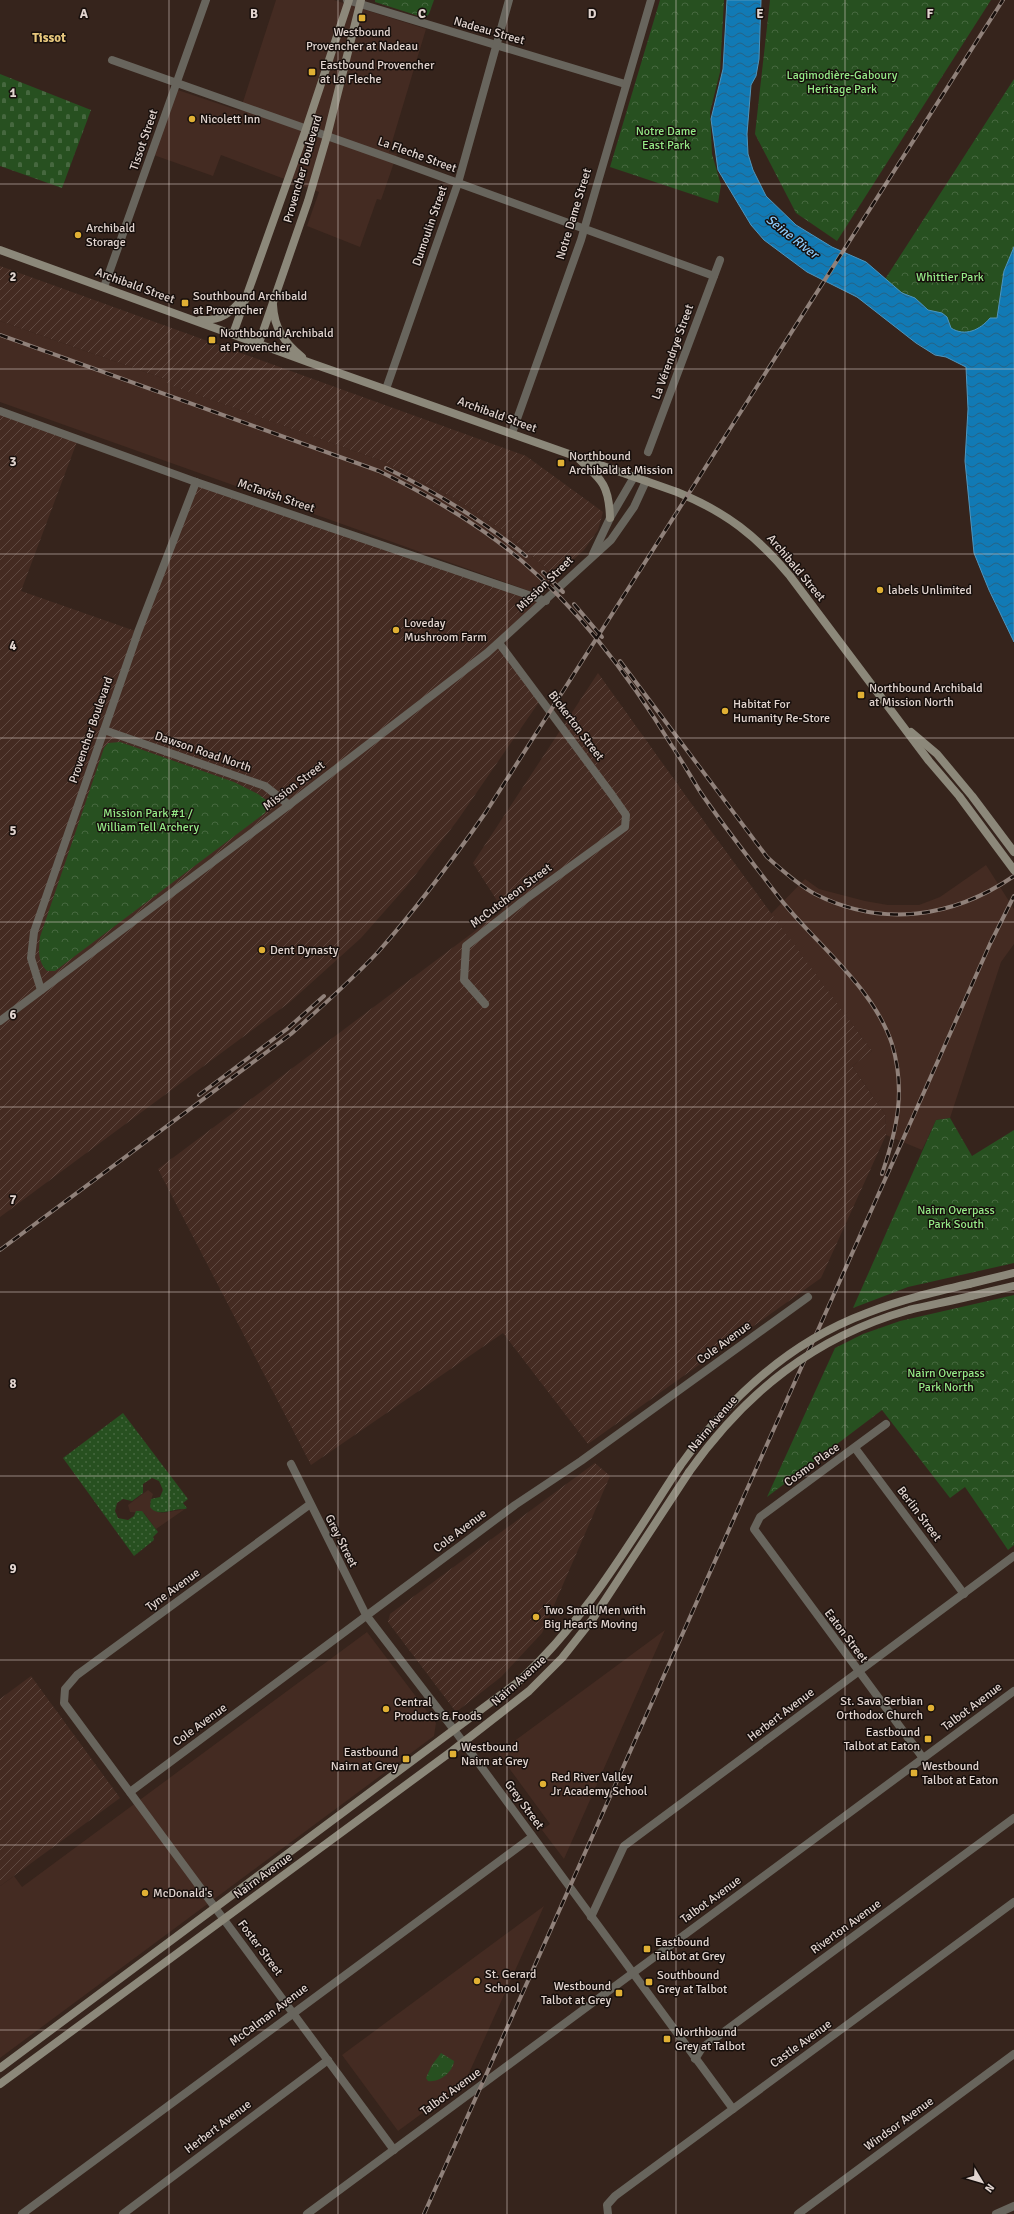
<svg xmlns="http://www.w3.org/2000/svg" width="1014" height="2214" font-family="Signika,sans-serif">
<defs>
<pattern id="industrial-furrows" width="10" height="10" patternUnits="userSpaceOnUse"><rect width="10" height="10" fill="#442b22"/><path d="M-1 1l2-2M0 10L10 0M9 11l2-2" fill="none" stroke="#5f4941"/></pattern>
<pattern id="grass-dots" width="8" height="8" patternUnits="userSpaceOnUse"><rect width="8" height="8" fill="#275020"/><path d="M2 2h.1M6 6h.1" fill="none" stroke="#46683f" stroke-width="1.8" stroke-linecap="round"/></pattern>
<pattern id="forest-crowns" width="20" height="18" patternUnits="userSpaceOnUse"><rect width="20" height="18" fill="#275020"/><path d="M2 6a3 3 0 1 1 6 0M12 15a3 3 0 1 1 6 0" fill="none" stroke="#46683f"/></pattern>
<pattern id="cemetery-stones" width="16" height="16" patternUnits="userSpaceOnUse"><rect width="16" height="16" fill="#275020"/><path d="M2 7V4a2 2 0 0 1 4 0v3zM10 15v-3a2 2 0 0 1 4 0v3z" fill="#46683f"/></pattern>
<pattern id="water-waves" width="16" height="10" patternUnits="userSpaceOnUse"><rect width="16" height="10" fill="#117ab5"/><path d="M0 5q4-4 8 0t8 0" fill="none" stroke="#256385"/></pattern>
</defs>
<rect width="100%" height="100%" fill="#36241c"/>
<!-- built -->
<g fill="#442b22">
<path d="M276 0H334L426 29 389 152 397 154 381 200 377 199 360 247 307 226 319 192 221 155 213 176 148 153 172 88 240 111Z"/>
<path d="M0 321 168 380V384L382 461 452 497 479 514 506 533 555 576 538 594 0 402Z"/>
<path d="M986 865 1014 909V944L1001 962 950 1118 936 1120 922 1150 886 1135 885 1114 852 1066 872 1051 771 914 805 879 819 889 865 901 888 905H919L940 897Z"/>
<path d="M148 1490 153 1494 150 1503 153 1510 162 1513 185 1509 156 1529 144 1513 130 1512 128 1505Z"/>
<path d="M665 1630 564 1859 542 1830 550 1824 498 1753Z"/>
<path d="M367 1632 436 1723 434 1736 0 2058V1886L14 1876 22 1887Z"/>
<path d="M544 1906 465 2082 398 2131 342 2055Z"/>
</g>
<!-- industrial -->
<g fill="url(#industrial-furrows)">
<path d="M0 266 526 456 603 512 598 530 584 550 555 576 506 533 479 514 452 497 382 461 167 384 168 380 0 321Z"/>
<path d="M0 411 78 439 21 591 138 632 196 482 546 601 497 642 539 702 457 821 406 887 361 938 290 1002 0 1217Z"/>
<path d="M598 673 711 831 872 1051 852 1066 885 1114 886 1135 821 1278 588 1444 503 1333 311 1465 158 1169 503 910 473 863Z"/>
<path d="M595 1463 610 1476 542 1633 501 1677 456 1712 388 1622 390 1614Z"/>
<path d="M31 1676 120 1798 0 1886V1699Z"/>
</g>
<!-- grass -->
<path fill="url(#grass-dots)" d="M123 1413 188 1499 183 1503 187 1508 185 1509C173 1508 158 1518 150 1507L151 1499 160 1497 163 1490 159 1481 152 1478 143 1484V1493L132 1501 123 1499 117 1503 115 1511 118 1518 128 1520 134 1516 136 1511H142L158 1532 153 1537 154 1540 134 1556 63 1458Z"/>
<!-- forest -->
<g fill="url(#forest-crowns)">
<path d="M375 0H434L429 14 425 18 375 2Z"/>
<path d="M660 0H724L720 72 710 112 712 154 721 185 718 203 610 167Z"/>
<path d="M770 0H991L837 241 796 213 755 134Z"/>
<path d="M1014 79V247L1004 271 997 318 976 348 880 287Z"/>
<path d="M120 742 234 782 258 794 269 802 265 813 55 971H47C37 961 39 949 40 937L104 748 108 743Z"/>
<path d="M950 1118 972 1156 1014 1130V1263L908 1287 853 1308 936 1120Z"/>
<path d="M1014 1295V1545L1008 1550 965 1487 950 1498 882 1410 767 1497 835 1348 863 1334 900 1321Z"/>
<path d="M441 2053 454 2061C453 2072 439 2083 428 2081L426 2078 432 2065Z"/>
</g>
<!-- cemetery -->
<path fill="url(#cemetery-stones)" d="M0 74 91 110 62 188 0 166Z"/>
<!-- water -->
<path fill="url(#water-waves)" stroke="#4f95bd" d="M727 0H761L759 59 756 76 751 85 747 134 748 154 753 170 766 196 796 225 832 247 866 262 902 293 915 298 928 310 942 313 947 317 951 328C965 337 980 330 990 318H997L1004 271 1014 247V642L989 590 974 553 965 461 968 409 966 367 946 357 935 355 916 343 857 297 807 272 764 240 751 225 718 170 711 119 723 69Z"/>
<g fill="none" stroke-linecap="round" stroke-linejoin="round">
<!-- minor -->
<g stroke="#68655d" stroke-width="8">
<path d="M347 0 625 84"/>
<path d="M112 60 395 160 714 276"/>
<path d="M104 287 206 0"/>
<path d="M386 389 458 183 509 0"/>
<path d="M0 411 196 482 546 601"/>
<path d="M512 433 581 240 651 0"/>
<path d="M648 452 720 260"/>
<path d="M104 730 265 786 289 805"/>
<path d="M41 990 31 958 34 932 138 632 196 482"/>
<path d="M485 1004 464 980 466 946 523 901 625 827 626 815 612 795 499 643"/>
<path d="M886 1424 760 1517 754 1529 923 1758"/>
<path d="M855 1448 964 1594"/>
<path d="M291 1464 366 1615 455 1731"/>
<path d="M309 1505 77 1675 65 1689 64 1703 394 2150"/>
<path d="M130 1792 515 1505 581 1461 808 1297"/>
<path d="M591 1917 624 1846 1014 1556"/>
<path d="M695 2059 702 2048 1014 1818"/>
<path d="M733 2109 1014 1902"/>
<path d="M22 2214 532 1837"/>
<path d="M123 2214 328 2060"/>
<path d="M798 2214 1014 2054"/>
<path d="M996 2214 1014 2206"/>
</g>
<!-- tertiary -->
<g stroke="#68655d" stroke-width="8">
<path d="M593 554 610 518 634 477"/>
<path d="M0 1021 289 805 487 653 611 540 634 507 646 481"/>
<path d="M455 1731 733 2109 615 2196 607 2205 608 2214"/>
<path d="M307 2214 1014 1691"/>
</g>
<!-- secondary -->
<g stroke="#8c887a" stroke-width="8">
<path d="M0 250 308 362 677 492C726 512 757 536 790 576L929 761 959 796 1014 870"/>
<path d="M273 305C274 329 285 343 302 357"/>
<path d="M200 320C221 321 231 313 244 297"/>
<path d="M233 334 306 129 349 0"/>
<path d="M259 343 308 201 327 136 361 0"/>
<path d="M579 459C602 480 609 485 610 518"/>
<path d="M911 732 937 754 972 796 1014 852"/>
<path d="M969 1284 1014 1273"/>
<path d="M971 1296 1014 1286"/>
<path d="M0 2068 518 1682C586 1620 630 1542 680 1466"/>
<path d="M0 2084 452 1751 529 1691 562 1658 592 1620 689 1472"/>
</g>
<defs>
<g id="rail">
<path d="M0 335 379 471C430 496 479 524 522 561 582 613 631 679 672 746 682 761 691 777 701 793 725 828 752 862 778 896 814 943 873 986 892 1044 906 1091 897 1129 882 1174"/>
<path d="M386 468C436 492 482 520 526 556"/>
<path d="M543 572 563 592"/>
<path d="M574 604 602 637"/>
<path d="M620 661 767 857C782 870 797 884 815 894 882 928 953 918 1014 876"/>
<path d="M199 1095 287 1029 324 996"/>
<path d="M0 1250 291 1034C321 1007 351 981 378 952 417 908 452 861 486 812L1003 0"/>
<path d="M424 2214 990 944 1014 896"/>
</g>
</defs>
<!-- rail casing -->
<use href="#rail" stroke="#90817a" stroke-width="4"/>
<!-- rail -->
<use href="#rail" stroke="#170f0c" stroke-width="2.5" stroke-dasharray="8" stroke-linecap="butt"/>
<!-- secondary-bridge -->
<g stroke="#8c887a" stroke-width="8">
<path d="M680 1466C728 1399 789 1342 867 1313 900 1300 934 1292 969 1284"/>
<path d="M689 1472C745 1393 814 1337 909 1310 930 1305 951 1301 971 1296"/>
</g>
</g>
<!-- grid -->
<path fill="none" stroke="#e1d4cf" stroke-width="1" stroke-opacity="0.55" d="M169 0V2214M338 0V2214M507 0V2214M676 0V2214M845 0V2214M0 184H1014M0 369H1014M0 554H1014M0 738H1014M0 922H1014M0 1107H1014M0 1292H1014M0 1476H1014M0 1660H1014M0 1845H1014M0 2030H1014"/>
<!-- markers -->
<g fill="#e0b034" stroke="#170f0c" stroke-width="1.5">
<rect x="358" y="14" width="8" height="8" rx="2"/>
<rect x="308" y="68" width="8" height="8" rx="2"/>
<circle cx="192" cy="119" r="4"/>
<circle cx="78" cy="235" r="4"/>
<rect x="181" y="299" width="8" height="8" rx="2"/>
<rect x="208" y="336" width="8" height="8" rx="2"/>
<rect x="557" y="459" width="8" height="8" rx="2"/>
<circle cx="880" cy="590" r="4"/>
<circle cx="396" cy="630" r="4"/>
<rect x="857" y="691" width="8" height="8" rx="2"/>
<circle cx="725" cy="711" r="4"/>
<circle cx="262" cy="950" r="4"/>
<circle cx="536" cy="1617" r="4"/>
<circle cx="931" cy="1708" r="4"/>
<circle cx="386" cy="1709" r="4"/>
<rect x="924" y="1735" width="8" height="8" rx="2"/>
<rect x="449" y="1750" width="8" height="8" rx="2"/>
<rect x="402" y="1755" width="8" height="8" rx="2"/>
<rect x="910" y="1769" width="8" height="8" rx="2"/>
<circle cx="543" cy="1784" r="4"/>
<circle cx="145" cy="1893" r="4"/>
<rect x="643" y="1945" width="8" height="8" rx="2"/>
<circle cx="477" cy="1981" r="4"/>
<rect x="645" y="1978" width="8" height="8" rx="2"/>
<rect x="615" y="1989" width="8" height="8" rx="2"/>
<rect x="663" y="2035" width="8" height="8" rx="2"/>
</g>
<g text-anchor="middle" dominant-baseline="central" stroke-width="3" stroke-linejoin="round" paint-order="stroke">
<!-- street labels -->
<g font-size="12" fill="#e1d4cf" stroke="#170f0c">
<text transform="translate(489 31) rotate(16)">Nadeau Street</text>
<text transform="translate(144 140) rotate(-71)">Tissot Street</text>
<text transform="translate(417 155) rotate(20)">La Fleche Street</text>
<text transform="translate(303 169) rotate(-74)">Provencher Boulevard</text>
<text transform="translate(574 214) rotate(-73)">Notre Dame Street</text>
<text transform="translate(430 226) rotate(-71)">Dumoulin Street</text>
<text transform="translate(135 286) rotate(20)">Archibald Street</text>
<text transform="translate(673 352) rotate(-70)">La Vérendrye Street</text>
<text transform="translate(497 415) rotate(20)">Archibald Street</text>
<text transform="translate(276 496) rotate(19)">McTavish Street</text>
<text transform="translate(796 568) rotate(50)">Archibald Street</text>
<text transform="translate(545 584) rotate(-44)">Mission Street</text>
<text transform="translate(576 726) rotate(53)">Bickerton Street</text>
<text transform="translate(91 730) rotate(-71)">Provencher Boulevard</text>
<text transform="translate(203 752) rotate(19)">Dawson Road North</text>
<text transform="translate(294 786) rotate(-37)">Mission Street</text>
<text transform="translate(511 896) rotate(-37)">McCutcheon Street</text>
<text transform="translate(724 1343) rotate(-36)">Cole Avenue</text>
<text transform="translate(713 1424) rotate(-50)">Nairn Avenue</text>
<text transform="translate(812 1465) rotate(-36)">Cosmo Place</text>
<text transform="translate(919 1514) rotate(53)">Berlin Street</text>
<text transform="translate(460 1531) rotate(-37)">Cole Avenue</text>
<text transform="translate(341 1541) rotate(63)">Grey Street</text>
<text transform="translate(173 1590) rotate(-36)">Tyne Avenue</text>
<text transform="translate(846 1636) rotate(53)">Eaton Street</text>
<text transform="translate(519 1681) rotate(-42)">Nairn Avenue</text>
<text transform="translate(972 1707) rotate(-37)">Talbot Avenue</text>
<text transform="translate(781 1715) rotate(-37)">Herbert Avenue</text>
<text transform="translate(200 1725) rotate(-36)">Cole Avenue</text>
<text transform="translate(524 1805) rotate(54)">Grey Street</text>
<text transform="translate(263 1876) rotate(-36)">Nairn Avenue</text>
<text transform="translate(711 1900) rotate(-36)">Talbot Avenue</text>
<text transform="translate(846 1927) rotate(-36)">Riverton Avenue</text>
<text transform="translate(260 1948) rotate(53)">Foster Street</text>
<text transform="translate(269 2015) rotate(-37)">McCalman Avenue</text>
<text transform="translate(801 2044) rotate(-36)">Castle Avenue</text>
<text transform="translate(451 2092) rotate(-36)">Talbot Avenue</text>
<text transform="translate(899 2124) rotate(-36)">Windsor Avenue</text>
<text transform="translate(218 2127) rotate(-37)">Herbert Avenue</text>
</g>
<!-- poi labels -->
<g font-size="12" fill="#e1d4cf" stroke="#170f0c" text-anchor="start">
<text x="362" y="32" text-anchor="middle">Westbound<tspan x="362" dy="14">Provencher at Nadeau</tspan></text>
<text x="320" y="65">Eastbound Provencher<tspan x="320" dy="14">at La Fleche</tspan></text>
<text x="200" y="119">Nicolett Inn</text>
<text x="86" y="228">Archibald<tspan x="86" dy="14">Storage</tspan></text>
<text x="193" y="296">Southbound Archibald<tspan x="193" dy="14">at Provencher</tspan></text>
<text x="220" y="333">Northbound Archibald<tspan x="220" dy="14">at Provencher</tspan></text>
<text x="569" y="456">Northbound<tspan x="569" dy="14">Archibald at Mission</tspan></text>
<text x="888" y="590">labels Unlimited</text>
<text x="404" y="623">Loveday<tspan x="404" dy="14">Mushroom Farm</tspan></text>
<text x="869" y="688">Northbound Archibald<tspan x="869" dy="14">at Mission North</tspan></text>
<text x="733" y="704">Habitat For<tspan x="733" dy="14">Humanity Re-Store</tspan></text>
<text x="270" y="950">Dent Dynasty</text>
<text x="544" y="1610">Two Small Men with<tspan x="544" dy="14">Big Hearts Moving</tspan></text>
<text x="923" y="1701" text-anchor="end">St. Sava Serbian<tspan x="923" dy="14">Orthodox Church</tspan></text>
<text x="394" y="1702">Central<tspan x="394" dy="14">Products &amp; Foods</tspan></text>
<text x="920" y="1732" text-anchor="end">Eastbound<tspan x="920" dy="14">Talbot at Eaton</tspan></text>
<text x="461" y="1747">Westbound<tspan x="461" dy="14">Nairn at Grey</tspan></text>
<text x="398" y="1752" text-anchor="end">Eastbound<tspan x="398" dy="14">Nairn at Grey</tspan></text>
<text x="922" y="1766">Westbound<tspan x="922" dy="14">Talbot at Eaton</tspan></text>
<text x="551" y="1777">Red River Valley<tspan x="551" dy="14">Jr Academy School</tspan></text>
<text x="153" y="1893">McDonald's</text>
<text x="655" y="1942">Eastbound<tspan x="655" dy="14">Talbot at Grey</tspan></text>
<text x="485" y="1974">St. Gerard<tspan x="485" dy="14">School</tspan></text>
<text x="657" y="1975">Southbound<tspan x="657" dy="14">Grey at Talbot</tspan></text>
<text x="611" y="1986" text-anchor="end">Westbound<tspan x="611" dy="14">Talbot at Grey</tspan></text>
<text x="675" y="2032">Northbound<tspan x="675" dy="14">Grey at Talbot</tspan></text>
</g>
<!-- park labels -->
<g font-size="12" fill="#95e987" stroke="#170f0c">
<text x="842" y="75">Lagimodière-Gaboury<tspan x="842" dy="14">Heritage Park</tspan></text>
<text x="666" y="131">Notre Dame<tspan x="666" dy="14">East Park</tspan></text>
<text x="950" y="277">Whittier Park</text>
<text x="148" y="813">Mission Park #1 /<tspan x="148" dy="14">William Tell Archery</tspan></text>
<text x="956" y="1210">Nairn Overpass<tspan x="956" dy="14">Park South</tspan></text>
<text x="946" y="1373">Nairn Overpass<tspan x="946" dy="14">Park North</tspan></text>
</g>
<!-- neighbourhood labels -->
<g font-size="13" font-weight="bold" fill="#e6c67c" stroke="#170f0c">
<text x="49" y="38">Tissot</text>
</g>
<!-- water labels -->
<g font-size="13" font-style="italic" fill="#8acaf9" stroke="#170f0c">
<text transform="translate(792 237) rotate(38)">Seine River</text>
</g>
</g>
<g font-size="13" text-anchor="middle" font-weight="bold" fill="#e1d4cf" stroke="#170f0c" stroke-width="3" stroke-linejoin="round" paint-order="stroke">
<text x="84" y="18">A</text>
<text x="254" y="18">B</text>
<text x="422" y="18">C</text>
<text x="592" y="18">D</text>
<text x="760" y="18">E</text>
<text x="930" y="18">F</text>
<text x="13" y="97">1</text>
<text x="13" y="281">2</text>
<text x="13" y="466">3</text>
<text x="13" y="650">4</text>
<text x="13" y="835">5</text>
<text x="13" y="1019">6</text>
<text x="13" y="1204">7</text>
<text x="13" y="1388">8</text>
<text x="13" y="1573">9</text>
</g>
<!-- north arrow -->
<g transform="translate(982 2182) rotate(128)" stroke="#170f0c" stroke-width="3" paint-order="stroke">
<path d="M0-3L7 15L0 10L-7 15Z" fill="#e1d4cf"/>
<text y="-6" font-size="11" font-weight="bold" text-anchor="middle" fill="#e1d4cf">N</text>
</g>
</svg>
